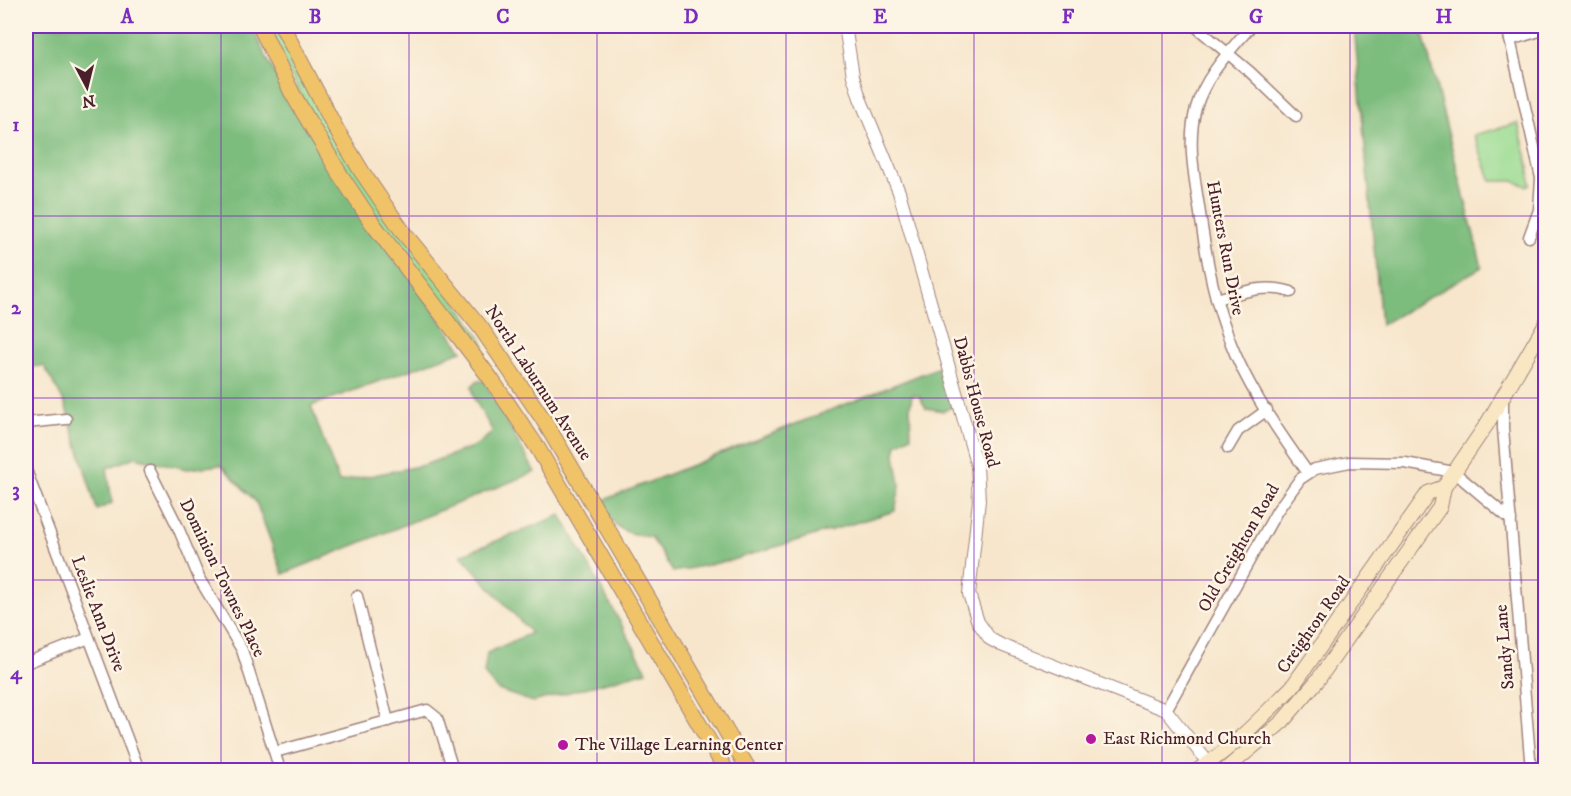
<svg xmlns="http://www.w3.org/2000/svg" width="1571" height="796" font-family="'IM FELL DW Pica',serif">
<rect width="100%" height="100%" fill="#fcf5e5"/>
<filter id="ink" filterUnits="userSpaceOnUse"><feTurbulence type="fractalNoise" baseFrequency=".0167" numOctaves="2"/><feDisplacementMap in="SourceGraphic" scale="12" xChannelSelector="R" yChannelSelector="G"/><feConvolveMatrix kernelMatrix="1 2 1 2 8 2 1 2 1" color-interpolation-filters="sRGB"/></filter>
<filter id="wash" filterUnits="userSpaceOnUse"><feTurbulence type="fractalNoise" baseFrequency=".008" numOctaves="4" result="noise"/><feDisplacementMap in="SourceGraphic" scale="24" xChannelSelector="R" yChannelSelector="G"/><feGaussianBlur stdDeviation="1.35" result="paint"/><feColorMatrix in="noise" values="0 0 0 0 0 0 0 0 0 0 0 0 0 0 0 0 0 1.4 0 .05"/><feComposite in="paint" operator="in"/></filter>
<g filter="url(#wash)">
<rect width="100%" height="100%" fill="#f7e6cc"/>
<!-- green -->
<g fill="#9bdc93" stroke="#727e5f" stroke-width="1.5">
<path d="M265 26H278L302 76 482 340 484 347 480 350H476L370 211 328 146Z"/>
<path d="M1518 123 1529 167 1530 184 1527 186 1513 181H1491L1474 135Z"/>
</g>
<!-- forest -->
<g fill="#7cbc7d" stroke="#636e54" stroke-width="1.5">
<path d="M26 26H251L283 90 462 351 311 406 339 482 424 465 475 446 493 432 474 398 472 386 477 381H484L535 472 283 574 256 502 221 465 187 469 135 457 107 468 112 503 97 510 65 404 44 366 26 367Z"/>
<path d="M1354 26H1421L1482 267 1381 325Z"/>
<path d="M942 366 954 406 943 411 926 408 919 396 912 395 910 408 911 436 897 444 895 454 900 485 895 511 732 560 673 572 651 537C624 535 612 527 601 502L609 498Z"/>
<path d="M561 515 647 671 533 702 498 690 484 674 487 653 531 633 461 555Z"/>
</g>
</g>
<g filter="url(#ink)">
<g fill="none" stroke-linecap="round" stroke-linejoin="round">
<defs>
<g id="minor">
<path d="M1195 26 1250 72 1296 116"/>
<path d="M1251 26C1230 51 1205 76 1196 108 1187 141 1194 174 1199 207 1205 248 1211 288 1225 327 1242 380 1276 428 1308 473"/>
<path d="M1507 26 1541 178 1539 210 1529 237"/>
<path d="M1510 40 1546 29"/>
<path d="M1216 299C1241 293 1265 283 1291 292"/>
<path d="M1503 397V428L1531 770"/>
<path d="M26 423 66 419"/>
<path d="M1228 448 1238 431 1267 410"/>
<path d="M26 470 139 770"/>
<path d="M150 471 177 525 200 580 242 650 280 770"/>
<path d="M357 596 388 721"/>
<path d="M26 663 89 638"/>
<path d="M1166 710 1277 511 1300 479 1315 469 1350 462 1405 463 1454 472 1511 520"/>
<path d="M275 752 427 710 437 718 453 770"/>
</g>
<path id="tertiary" d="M845 26 853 76 860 98 899 192 977 466 979 500 969 594 978 622 990 639 1001 645 1166 710 1214 770"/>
<g id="secondary">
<path d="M1198 770C1233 748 1263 716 1292 687L1428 493 1444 487"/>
<path d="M1225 770 1282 722 1317 681 1440 507 1444 487 1487 424 1546 323"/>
</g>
<g id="primary">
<path d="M260 26 292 93 341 176 373 224 491 379 537 447 726 770"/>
<path d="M282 26 336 129 362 172 403 232 481 328 543 419 749 770"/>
</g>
</defs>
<!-- minor casing -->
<use href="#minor" stroke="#a0827c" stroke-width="13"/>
<!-- tertiary casing -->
<use href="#tertiary" stroke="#a0827c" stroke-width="14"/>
<!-- secondary casing -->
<use href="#secondary" stroke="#a0827c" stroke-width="16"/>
<!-- primary casing -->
<use href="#primary" stroke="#a0827c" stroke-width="17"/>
<!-- minor -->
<use href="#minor" stroke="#fff" stroke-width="10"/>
<!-- tertiary -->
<use href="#tertiary" stroke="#fff" stroke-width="12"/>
<!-- secondary -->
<use href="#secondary" stroke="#f9e7c3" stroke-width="14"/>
<!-- primary -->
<use href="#primary" stroke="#f0c369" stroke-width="15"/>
</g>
</g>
<!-- grid -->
<path fill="none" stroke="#7b2cbf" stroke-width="1.5" stroke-opacity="0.55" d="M221 26V770M409 26V770M597 26V770M786 26V770M974 26V770M1162 26V770M1350 26V770M26 216H1546M26 398H1546M26 580H1546"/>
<!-- markers -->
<g fill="#b5179e" stroke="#fcf5e5" stroke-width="2">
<circle cx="1091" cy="739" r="6"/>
<circle cx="563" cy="745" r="6"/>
</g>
<g text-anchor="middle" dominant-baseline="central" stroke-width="5" stroke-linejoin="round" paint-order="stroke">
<!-- street labels -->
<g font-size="18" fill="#4a1f2b" stroke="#fcf5e5">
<text transform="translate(1225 248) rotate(79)">Hunters Run Drive</text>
<text transform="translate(538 383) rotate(57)">North Laburnum Avenue</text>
<text transform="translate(976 402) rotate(75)">Dabbs House Road</text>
<text transform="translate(1239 548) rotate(-60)">Old Creighton Road</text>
<text transform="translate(222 578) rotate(64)">Dominion Townes Place</text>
<text transform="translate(98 614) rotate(69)">Leslie Ann Drive</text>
<text transform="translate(1314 625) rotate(-55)">Creighton Road</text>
<text transform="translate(1505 647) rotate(-95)">Sandy Lane</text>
</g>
<!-- poi labels -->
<g font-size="18" fill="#4a1f2b" stroke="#fcf5e5" text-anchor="start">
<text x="1103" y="739">East Richmond Church</text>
<text x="575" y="745">The Village Learning Center</text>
</g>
</g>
<!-- margin -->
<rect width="1571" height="796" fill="none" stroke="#fcf5e5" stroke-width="66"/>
<!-- north arrow -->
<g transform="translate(87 87) rotate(173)" stroke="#fcf5e5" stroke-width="4.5" paint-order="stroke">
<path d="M0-4.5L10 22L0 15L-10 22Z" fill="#4a1f2b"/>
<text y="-9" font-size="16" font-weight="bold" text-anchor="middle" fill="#4a1f2b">N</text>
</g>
<rect x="33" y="33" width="1505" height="730" fill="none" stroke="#7b2cbf" stroke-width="2"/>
<g font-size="20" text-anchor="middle" font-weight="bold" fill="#7b2cbf">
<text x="127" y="23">A</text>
<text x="315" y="23">B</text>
<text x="503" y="23">C</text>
<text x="691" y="23">D</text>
<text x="880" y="23">E</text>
<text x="1068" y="23">F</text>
<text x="1256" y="23">G</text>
<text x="1444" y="23">H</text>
<text x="16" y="131">1</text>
<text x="16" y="314">2</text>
<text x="16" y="496">3</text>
<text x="16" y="679">4</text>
</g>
</svg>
